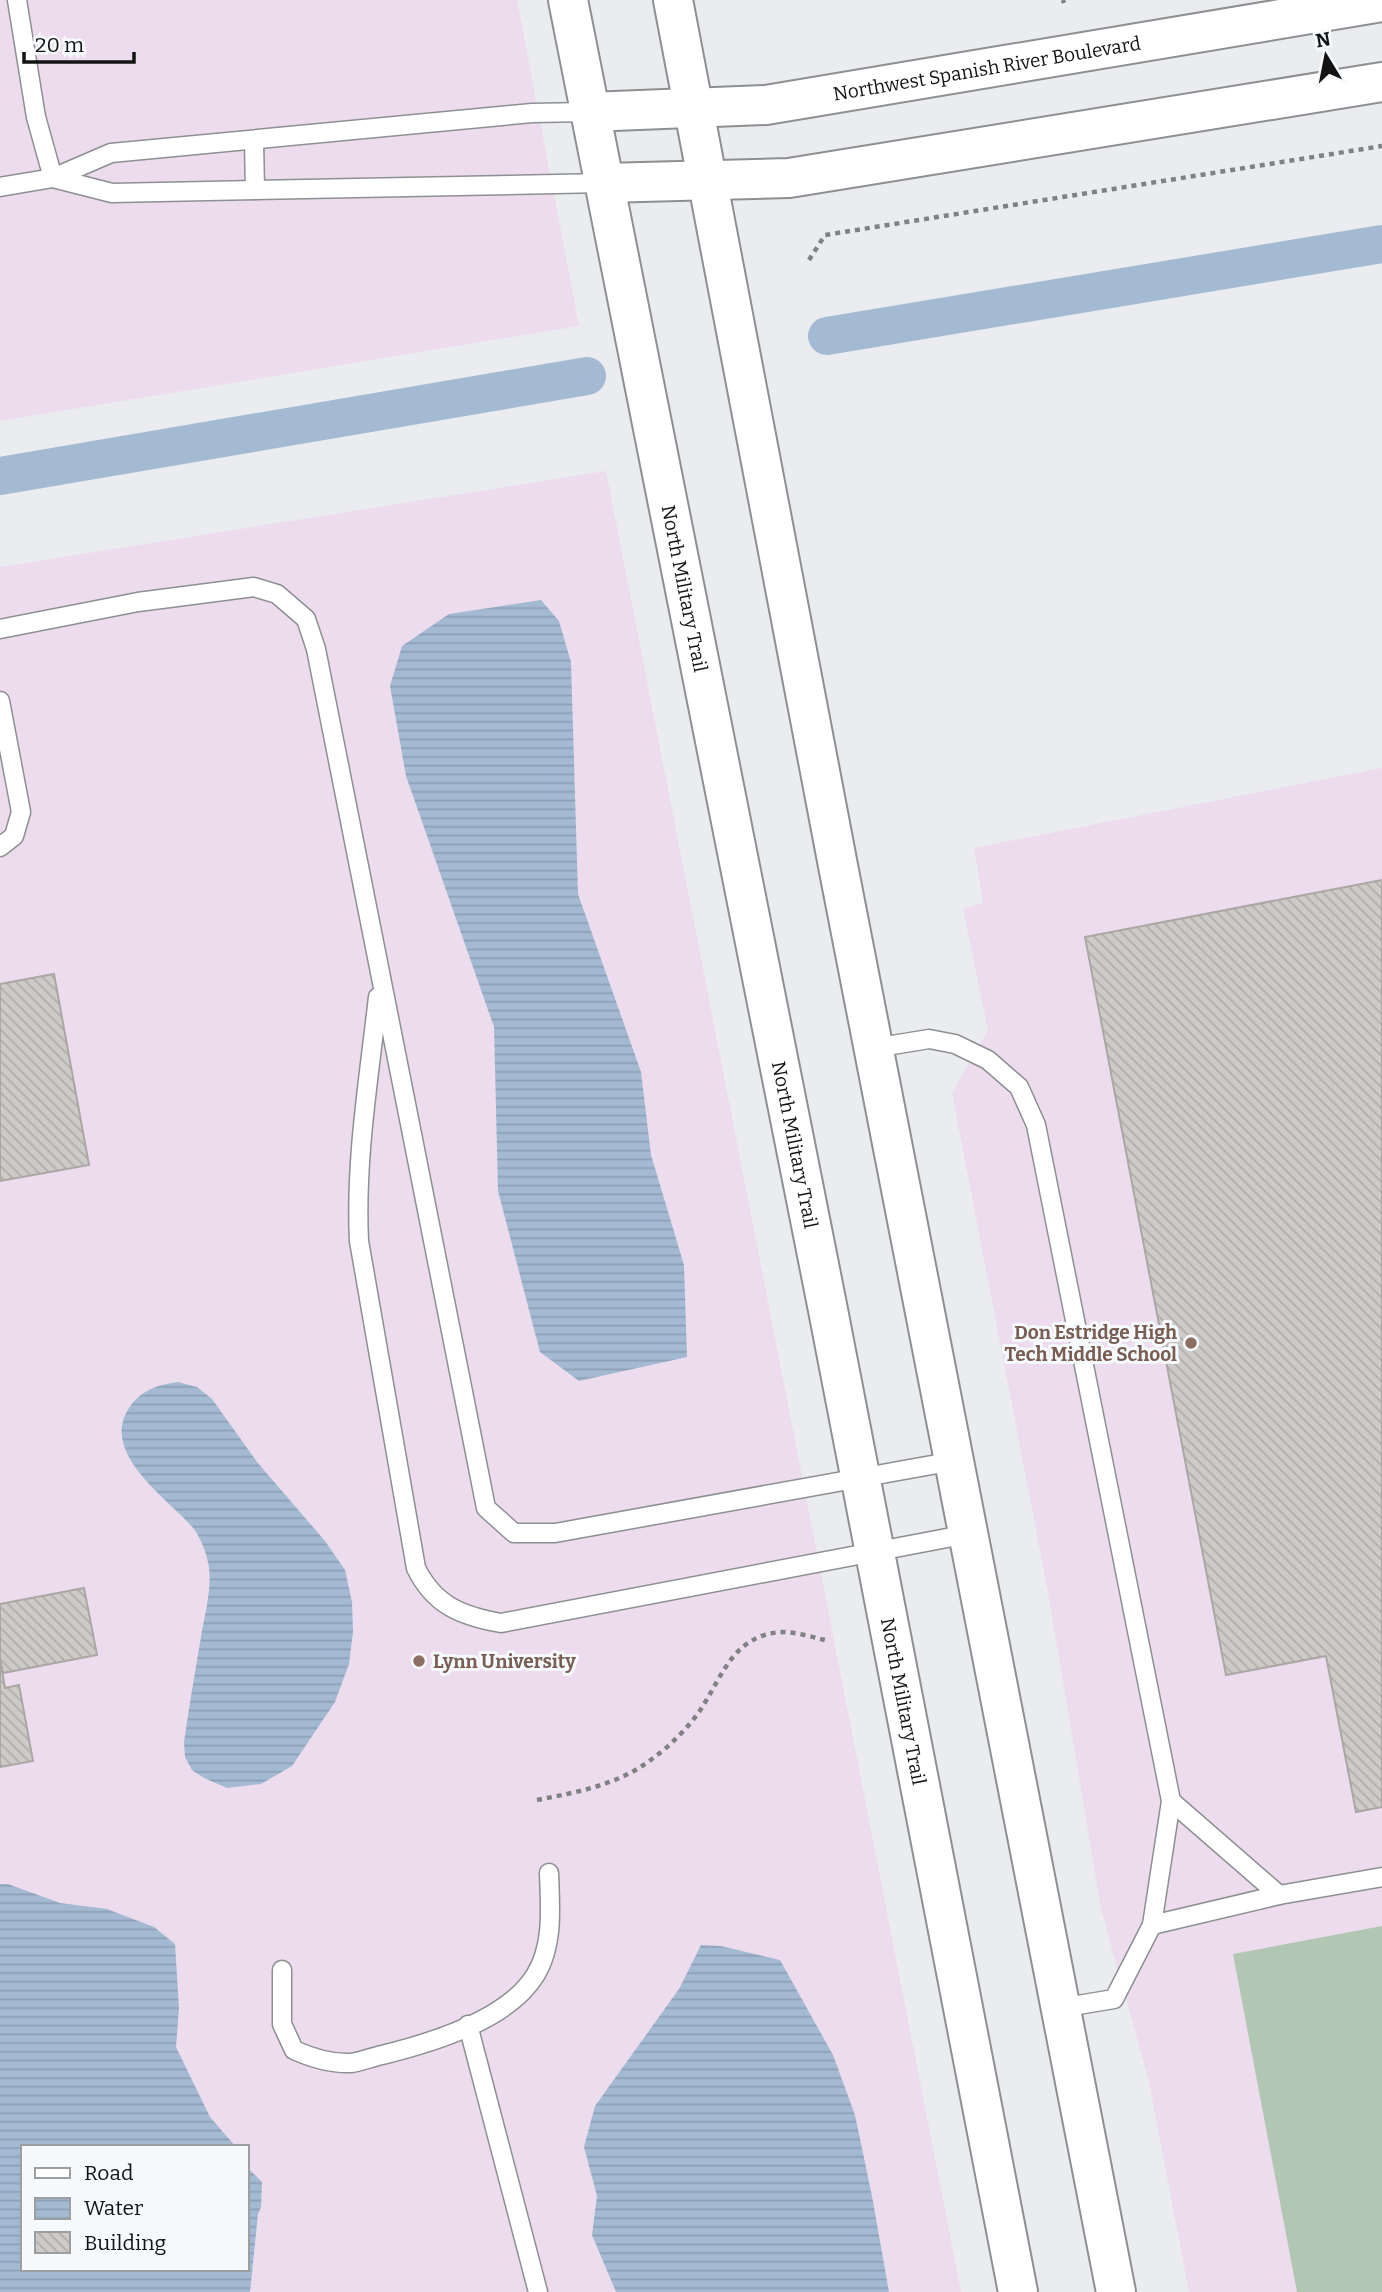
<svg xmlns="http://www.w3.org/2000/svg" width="1382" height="2292" font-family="Bitter,serif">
<defs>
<pattern id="water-rules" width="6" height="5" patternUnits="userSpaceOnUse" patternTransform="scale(1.75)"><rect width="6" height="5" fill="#a4bad3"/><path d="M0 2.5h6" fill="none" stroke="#8c9fb4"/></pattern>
<pattern id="building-back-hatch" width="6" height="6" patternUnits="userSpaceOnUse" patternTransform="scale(1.75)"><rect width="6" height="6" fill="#cdcac8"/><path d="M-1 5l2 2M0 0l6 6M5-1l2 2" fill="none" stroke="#afadab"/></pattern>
</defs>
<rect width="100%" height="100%" fill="#eaecef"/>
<!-- education -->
<g fill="#eddcee" fill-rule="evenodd">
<path d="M0 0H517L579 326 0 421Z"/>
<path d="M606 471 961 2292H0V567ZM23 2147H247V2269H23Z"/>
<path d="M1382 768V2292H1189L1149 2082 1101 1909 1048 1592 952 1093 988 1030 963 909 983 903 974 848Z"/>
</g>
<!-- pitch -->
<path fill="#b1c6b3" d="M1382 1926V2292H1297L1233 1954Z"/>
<!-- water -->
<g fill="url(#water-rules)">
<path d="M541 600 559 621 571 662 578 894 641 1072 651 1155 684 1265 687 1357 579 1381 540 1352 498 1191 494 1027 406 776 390 686 402 646 449 614Z"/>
<path d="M178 1382 197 1387 212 1399 257 1462 325 1541 345 1570 352 1602 353 1632 349 1664 335 1702 292 1766 261 1784 227 1788 204 1778 192 1770 185 1757 184 1742C189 1707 195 1672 201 1637 205 1612 214 1583 207 1558 205 1549 199 1536 194 1529 169 1499 99 1454 129 1408 141 1390 157 1385 178 1382Z"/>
<path d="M0 1884H8L60 1903 107 1909 154 1927 175 1944 179 2008 176 2047 210 2117 236 2147H23V2269H247V2167L262 2182 261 2207 258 2214 250 2292H0Z"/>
<path d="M701 1945 721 1946 780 1960 833 2055 855 2115 872 2196 889 2292H616L592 2235 597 2196 584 2147 595 2106 679 1989Z"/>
</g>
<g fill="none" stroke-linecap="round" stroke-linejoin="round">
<!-- canal -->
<g stroke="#a4bad3" stroke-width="38">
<path d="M827 336 1382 244"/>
<path d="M0 476 587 376"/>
</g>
</g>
<!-- building -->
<g fill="url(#building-back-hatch)" stroke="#aaa7a5" stroke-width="2">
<path d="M1382 880V1807L1356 1812 1326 1656 1226 1675 1085 937Z"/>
<path d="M54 974 89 1165 0 1181V984Z"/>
<path d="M84 1588 97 1655 3 1673 0 1660V1604Z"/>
<path d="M0 1660 5 1688 19 1685 33 1761 0 1767Z"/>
</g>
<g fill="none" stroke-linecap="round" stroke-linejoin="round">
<defs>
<g id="lane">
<path d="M589 112 532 113 111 153 53 178 112 193 604 183"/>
<path d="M254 141 255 190"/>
<path d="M0 187 53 178 36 117 17 0"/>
<path d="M0 629 138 602 254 587 277 594 306 619 316 649 486 1508 514 1533H555L954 1461"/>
<path d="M0 701 21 812 14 836 0 847"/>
<path d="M378 997C369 1078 355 1160 359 1241L416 1568C434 1605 461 1616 501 1623L968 1534"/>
<path d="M874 1048 929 1039 955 1044 988 1060 1019 1087 1036 1125 1171 1801 1152 1925"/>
<path d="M1171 1801 1279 1895"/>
<path d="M282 1970V2024L294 2050C312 2058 330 2064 351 2063 361 2062 372 2057 382 2055 431 2043 509 2020 536 1974 554 1944 550 1906 549 1873"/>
<path d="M1060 2008 1114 1999 1152 1925 1279 1895 1382 1877"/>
<path d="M468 2025 538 2292"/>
</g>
<g id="secondary">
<path id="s1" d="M568 0 828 1310 1018 2292"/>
<path d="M673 0 839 871 1116 2292"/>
<path id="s2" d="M589 112 766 105 1382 2"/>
<path d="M604 183 789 178 1382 82"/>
</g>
</defs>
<!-- lane casing -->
<use href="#lane" stroke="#8d8f92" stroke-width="21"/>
<!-- secondary casing -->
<use href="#secondary" stroke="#8d8f92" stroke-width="42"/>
<!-- path -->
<g stroke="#808183" stroke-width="4.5" stroke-dasharray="5 5" stroke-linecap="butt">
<path d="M1063 0 1064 3"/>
<path d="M809 260 825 235 1382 146"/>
<path d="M537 1800C578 1792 618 1785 652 1759 670 1746 689 1727 701 1709 723 1675 734 1634 783 1632 796 1632 812 1637 825 1640"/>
</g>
<!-- lane -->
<use href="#lane" stroke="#fff" stroke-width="18"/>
<!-- secondary -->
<use href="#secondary" stroke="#fff" stroke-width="38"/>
</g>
<!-- markers -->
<g fill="#8d6e63" stroke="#f7fafc" stroke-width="2.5">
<circle cx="1191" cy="1343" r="7"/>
<circle cx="419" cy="1661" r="7"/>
</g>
<g text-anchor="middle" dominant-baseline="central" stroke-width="6" stroke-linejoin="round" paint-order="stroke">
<!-- street labels -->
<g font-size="19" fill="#131314" stroke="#f7fafc">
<text stroke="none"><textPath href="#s2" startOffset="401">Northwest Spanish River Boulevard</textPath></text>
<text stroke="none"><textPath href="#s1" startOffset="600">North Military Trail</textPath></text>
<text stroke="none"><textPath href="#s1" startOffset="1167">North Military Trail</textPath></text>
<text stroke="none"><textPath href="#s1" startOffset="1734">North Military Trail</textPath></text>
</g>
<!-- education labels -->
<g font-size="19" font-weight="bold" fill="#785e54" stroke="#f7fafc" text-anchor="end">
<text x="1177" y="1332">Don Estridge High<tspan x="1177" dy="22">Tech Middle School</tspan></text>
<text x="433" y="1661" text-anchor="start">Lynn University</text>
</g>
</g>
<!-- legend -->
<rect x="21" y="2145" width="228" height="126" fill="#f7fafc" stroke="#9c9e9f" stroke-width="2"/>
<rect x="35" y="2168" width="35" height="10" fill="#ffffff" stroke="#9c9e9f" stroke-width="2"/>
<text x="84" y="2180" font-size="21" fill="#131314">Road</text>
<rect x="35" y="2198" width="35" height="21" fill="url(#water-rules)" stroke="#9c9e9f" stroke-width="2"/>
<text x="84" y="2215" font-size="21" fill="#131314">Water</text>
<rect x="35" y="2232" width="35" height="21" fill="url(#building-back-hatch)" stroke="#9c9e9f" stroke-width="2"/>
<text x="84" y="2250" font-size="21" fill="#131314">Building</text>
<!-- north arrow -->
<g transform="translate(1326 56) rotate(350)" stroke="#f7fafc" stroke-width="5" paint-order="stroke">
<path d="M0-5L12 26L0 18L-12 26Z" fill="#131314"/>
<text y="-10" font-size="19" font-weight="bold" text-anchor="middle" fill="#131314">N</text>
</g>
<!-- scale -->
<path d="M24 52v10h110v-10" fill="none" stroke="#131314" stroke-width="3.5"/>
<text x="35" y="52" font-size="21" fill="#131314" stroke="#f7fafc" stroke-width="5" paint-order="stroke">20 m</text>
</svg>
